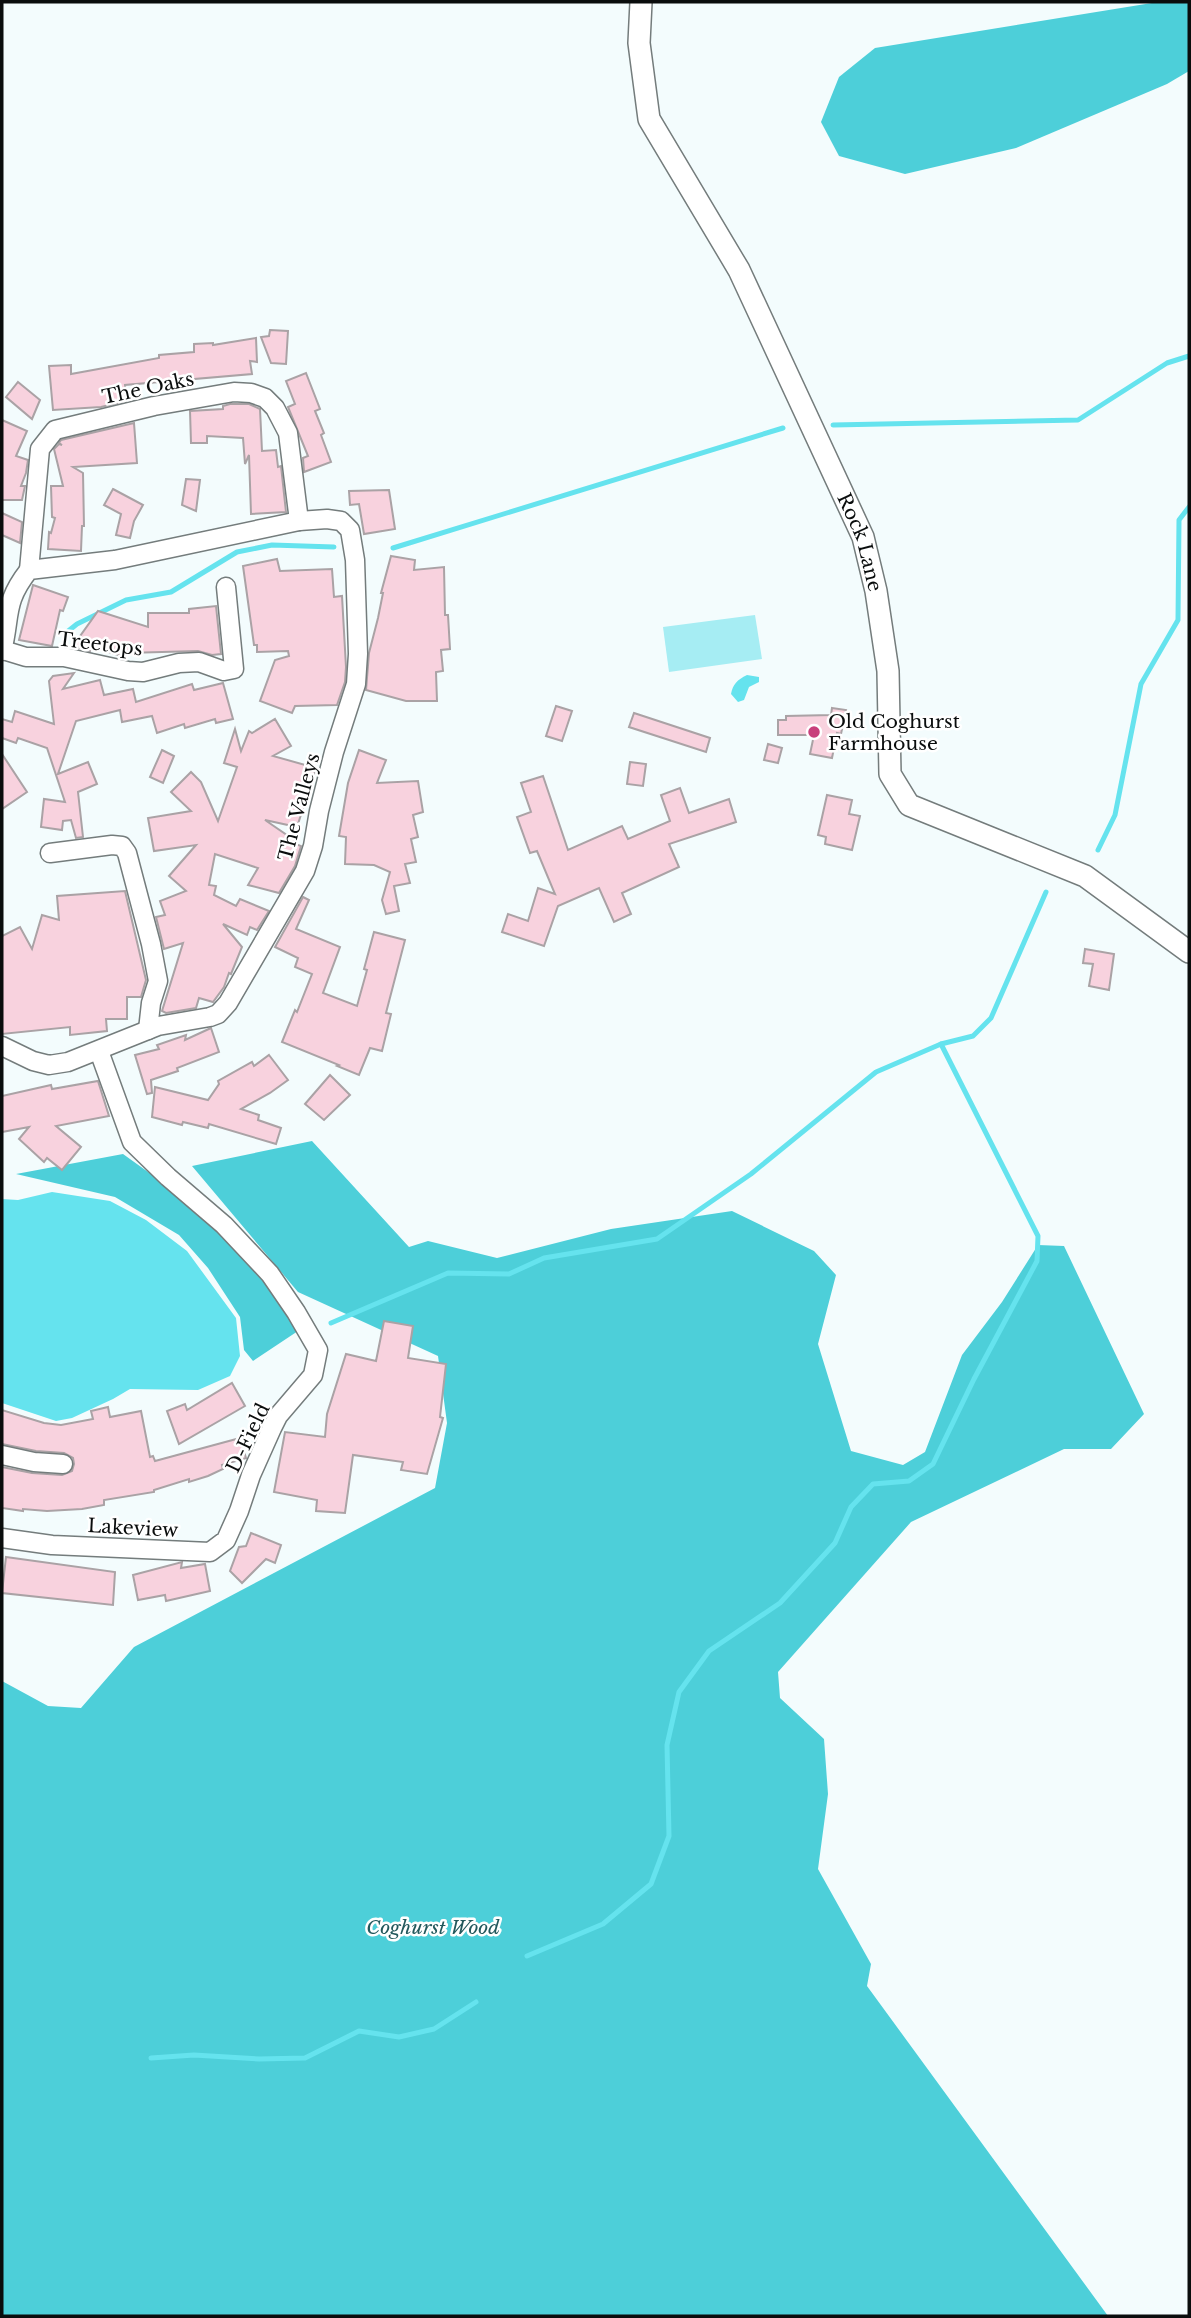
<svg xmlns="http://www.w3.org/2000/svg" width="1191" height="2318" font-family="'Libre Baskerville',serif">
<rect width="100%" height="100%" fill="#f3fcfd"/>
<!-- green -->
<path fill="#a6edf3" d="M755 615 762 659 669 672 663 627Z"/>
<!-- forest -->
<g fill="#4dcfd9">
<path d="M1158 2H1189V71L1167 84 1016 148 905 174 839 156 821 122 839 77 875 48Z"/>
<path d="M312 1141 409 1247 428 1241 497 1258 611 1229 732 1211 814 1251 836 1275 818 1344 851 1451 903 1465 925 1452 962 1355 1002 1302 1038 1245 1064 1246 1144 1414 1111 1449H1064L911 1522 778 1672 780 1698 824 1739 828 1794 818 1869 871 1964 867 1986 1108 2316H2V1681L48 1706 81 1708 134 1647 435 1488 447 1423 438 1356 298 1292 192 1166Z"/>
<path d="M123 1154 240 1238 298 1331 253 1361 244 1350 240 1317 208 1268 179 1235 115 1197 16 1174Z"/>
</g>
<!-- water -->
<g fill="#65e3ee">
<path d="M747 675 759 677V682L749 687 744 700 738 702 731 694C733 684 737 680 747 675Z"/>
<path d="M52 1192 110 1201 146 1220 187 1251 236 1318 240 1356 230 1376 198 1390 130 1389 113 1399 72 1418 56 1421 2 1403V1199L18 1200Z"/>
</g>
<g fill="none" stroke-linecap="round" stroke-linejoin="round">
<!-- stream -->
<g stroke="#65e3ee" stroke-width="5">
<path d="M833 425 1078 420 1167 363 1189 356"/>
<path d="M393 548 783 428"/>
<path d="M64 643 67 632 77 624 126 600 171 592 237 552 272 545 334 547"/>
<path d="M1098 850 1115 815 1141 684 1178 620 1179 520 1189 507"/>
<path d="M331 1323 448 1273 509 1274 544 1258 657 1239 751 1174 876 1072 941 1044 973 1036 991 1018 1046 892"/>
<path d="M527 1956 603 1924 651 1884 669 1836 667 1745 679 1692 709 1651 780 1603 835 1543 851 1507 873 1484 909 1481 933 1464 974 1379 1037 1261 1038 1236 941 1044"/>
<path d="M151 2058 194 2055 259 2059 305 2058 359 2031 399 2037 434 2029 476 2002"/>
</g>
</g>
<!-- building -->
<g fill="#f8d2de" stroke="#aaa2a5" stroke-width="2">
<path d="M270 330 288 331 286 364 271 363 261 337 269 336Z"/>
<path d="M256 338 257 362 250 361 252 374 125 385 126 401 101 407 53 410 49 366 71 365V374L159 358V355L194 352V344L213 343V345Z"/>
<path d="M306 373 320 409 315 411 324 433 321 435 331 462 304 472 303 458 308 456 288 407 295 404 286 381Z"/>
<path d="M18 382 40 400 32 419 6 397Z"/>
<path d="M230 404H249L260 409 262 451 276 450 278 467 281 466 286 512 251 514 249 455 245 464 243 438 207 436V443H191L190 411 223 409V406Z"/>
<path d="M2 420 27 431 16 456 28 460 26 473 21 486H25L22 500H2Z"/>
<path d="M134 423 137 463 73 467 83 473 84 526H82L81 551 48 549 49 532 51 533 55 518 52 517 51 486H63L54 449 59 444 62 445 59 443 61 440Z"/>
<path d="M186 479 200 480 196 511 182 505Z"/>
<path d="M113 489 143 505 134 521 130 538 116 535 121 514 104 505Z"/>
<path d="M389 490 395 529 364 534 359 504 350 505 349 491Z"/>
<path d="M2 513 22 522 20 543 2 535Z"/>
<path d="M391 556 415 560 414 570 444 567 445 615H448L450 649 441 650 443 671 436 672 437 701H406L366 690 369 653 378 618 383 593H381Z"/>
<path d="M277 559 280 571 332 569 334 597 342 596 346 667 345 682 337 705 295 706 292 713 260 701 275 660 289 656 288 651 257 652V645H254L243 566Z"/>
<path d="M33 585 68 597 63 611 60 610 52 646 19 640Z"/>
<path d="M216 606 221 654 212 655 198 651 126 653 125 657 92 647 90 651 73 646 98 611 148 627V613H189V609Z"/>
<path d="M74 673 63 689 100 680 104 695 133 689 136 702 192 684 194 690 223 683 233 719 216 723 215 719 185 728 184 724 157 733 152 716 122 722 120 710 76 721 58 774 88 762 97 784 78 792 83 837 76 838 71 820 63 821 62 830 41 827 44 799 65 802 47 748 18 738 16 743 2 738V719L12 722 15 711 54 724 49 681 53 676Z"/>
<path d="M556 706 572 711 562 741 546 736Z"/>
<path d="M832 708 846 710 841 734 837 733 832 758 810 754 814 735H778V720H786V716L831 715Z"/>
<path d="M634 713 710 738 706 752 629 727Z"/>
<path d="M275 719 291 746 273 756 316 768 297 827 265 820 294 840 293 843 301 846 295 866 279 893 248 885 258 868 215 854 209 885 216 886 214 895 236 906 240 899 269 911 257 930 250 927 247 935 223 924 242 947 231 974 229 973 224 987 213 1002 199 998 196 1008 166 1013 162 1011 183 943 164 949 156 917 165 915 160 901 186 891 169 876 196 845 154 851 148 818 191 811 171 792 191 772 201 782 218 821 237 767 224 763 235 729 241 751 249 731 252 733Z"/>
<path d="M768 744 782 748 778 763 764 760Z"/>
<path d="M162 750 174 756 163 783 150 777Z"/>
<path d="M359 750 386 760 377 783 418 781 423 812 413 815 418 837 411 839 416 862 405 864 410 883 394 886 399 911 386 914 382 900 390 872 374 865 345 864 346 837 339 836 348 783Z"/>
<path d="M2 754 27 792 2 809Z"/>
<path d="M630 762 646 764 643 786 627 784Z"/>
<path d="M543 776 568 850 622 826 628 839 670 821 661 795 680 788 689 813 729 799 736 822 669 844 679 867 622 893 631 914 614 922 599 888 558 906 544 946 502 932 508 914 528 921 538 888 555 894 537 851 530 853 517 817 531 812 521 783Z"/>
<path d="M827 795 852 800 849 814 860 816 852 850 825 844 826 837 818 835Z"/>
<path d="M125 891 146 980 141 997H127V1019H106L107 1031 70 1035V1027L2 1034V936L20 927 32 949 42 915 59 920 57 896Z"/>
<path d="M303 897 309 900 296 929 340 947 323 993 357 1006 367 970 364 969 374 932 405 940 386 1013 391 1014 382 1051 370 1048 359 1075 337 1066 339 1065 282 1042 295 1010 297 1012 312 974 295 967 298 958 275 947Z"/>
<path d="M1085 949 1114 954 1109 990 1089 986 1093 964 1083 963Z"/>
<path d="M211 1028 219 1052 177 1068 178 1071 151 1080 152 1093 147 1094 135 1055 159 1049 157 1045 186 1035 185 1040Z"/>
<path d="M269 1055 288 1080 270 1093 241 1109 259 1115 258 1120 281 1128 276 1144 209 1124 208 1128 183 1122 182 1125 152 1117 155 1087 208 1100 219 1084 218 1081 252 1062 254 1066Z"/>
<path d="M330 1075 350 1095 324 1120 305 1104Z"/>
<path d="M98 1081 109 1116 56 1126 81 1147 62 1170 47 1158 44 1162 19 1139 29 1127 2 1132V1096L51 1085 52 1089Z"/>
<path d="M384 1321 413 1326 408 1358 446 1364 440 1417 443 1418 427 1474 401 1470 403 1462 353 1455 345 1513 316 1511 317 1500 274 1492 285 1432 325 1437 327 1414 346 1354 376 1361Z"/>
<path d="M232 1383 245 1406 179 1444 167 1411 185 1404 187 1410Z"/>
<path d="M108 1407 110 1417 141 1411 150 1457 153 1456 155 1461 240 1438 246 1458 222 1465 223 1469 208 1476 189 1482V1479L154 1490V1492L104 1500V1505L82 1509 47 1511 23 1509V1511L2 1508V1467L32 1473 62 1475 72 1471 74 1464 73 1458 64 1453 36 1451 2 1444V1410L44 1423 61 1425 93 1419 91 1411Z"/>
<path d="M251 1533 281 1545 275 1563 266 1559 242 1583 230 1571 239 1547 246 1546Z"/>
<path d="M6 1557 115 1572 113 1605 2 1593Z"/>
<path d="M182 1562 181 1568 205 1564 210 1591 166 1601 165 1595 138 1600 133 1575Z"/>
</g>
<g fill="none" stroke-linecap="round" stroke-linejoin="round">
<defs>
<g id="minor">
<path d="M29 570 40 449 55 430 154 406 234 392 251 393 265 398 275 408 288 433 299 521"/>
<path d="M3 650 26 657H64L128 671 143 672 179 663 199 662 224 671 234 669 226 587"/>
<path d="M2 651C11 616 3 603 29 570L115 560 299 521 327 519 341 521 350 530 355 560 358 654 356 684 334 752 319 811 313 846 305 871 228 1003 218 1014 210 1017 158 1026 68 1062 49 1065 33 1061 2 1046"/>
<path d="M50 853 112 845 122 846 127 853 151 944 158 981 151 1003 148 1030"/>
<path d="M2 1455 34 1462 63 1464"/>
<path d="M2 1538 52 1545 210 1552 226 1540 239 1511 251 1475 272 1428 278 1416 313 1375 318 1350 296 1312 270 1274 224 1225 168 1177 132 1142 99 1051"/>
</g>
<g id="tertiary">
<path id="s1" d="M641 2 639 43 649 119 739 270 863 537 876 591 888 671 890 774 909 805 1085 876 1189 952"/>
</g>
</defs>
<!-- minor casing -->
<use href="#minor" stroke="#747c7c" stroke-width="21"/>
<!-- tertiary casing -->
<use href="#tertiary" stroke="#747c7c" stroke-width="24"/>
<!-- minor -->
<use href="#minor" stroke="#fff" stroke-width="18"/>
<!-- tertiary -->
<use href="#tertiary" stroke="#fff" stroke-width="21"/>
</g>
<!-- markers -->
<circle fill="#c8407c" stroke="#fff" stroke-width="2.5" cx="814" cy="732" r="7"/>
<g text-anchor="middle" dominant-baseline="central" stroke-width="5" stroke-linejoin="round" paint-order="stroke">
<!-- street labels -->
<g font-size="19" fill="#0a0d0d" stroke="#fff">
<text transform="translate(148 388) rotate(-12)">The Oaks</text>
<text stroke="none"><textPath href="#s1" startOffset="592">Rock Lane</textPath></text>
<text transform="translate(100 644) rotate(7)">Treetops</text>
<text transform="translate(299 807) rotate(-75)">The Valleys</text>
<text transform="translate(248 1438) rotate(-64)">D-Field</text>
<text transform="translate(133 1528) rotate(3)">Lakeview</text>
</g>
<!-- poi labels -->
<g font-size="19" fill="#0a0d0d" stroke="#fff" text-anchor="start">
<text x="828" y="721">Old Coghurst<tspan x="828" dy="22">Farmhouse</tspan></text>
</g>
<!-- park labels -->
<g font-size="19" font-style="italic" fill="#22585c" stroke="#fff">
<text x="433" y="1927">Coghurst Wood</text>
</g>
</g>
<!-- border -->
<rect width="1191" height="2318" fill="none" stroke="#0a0d0d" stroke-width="7"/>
</svg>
